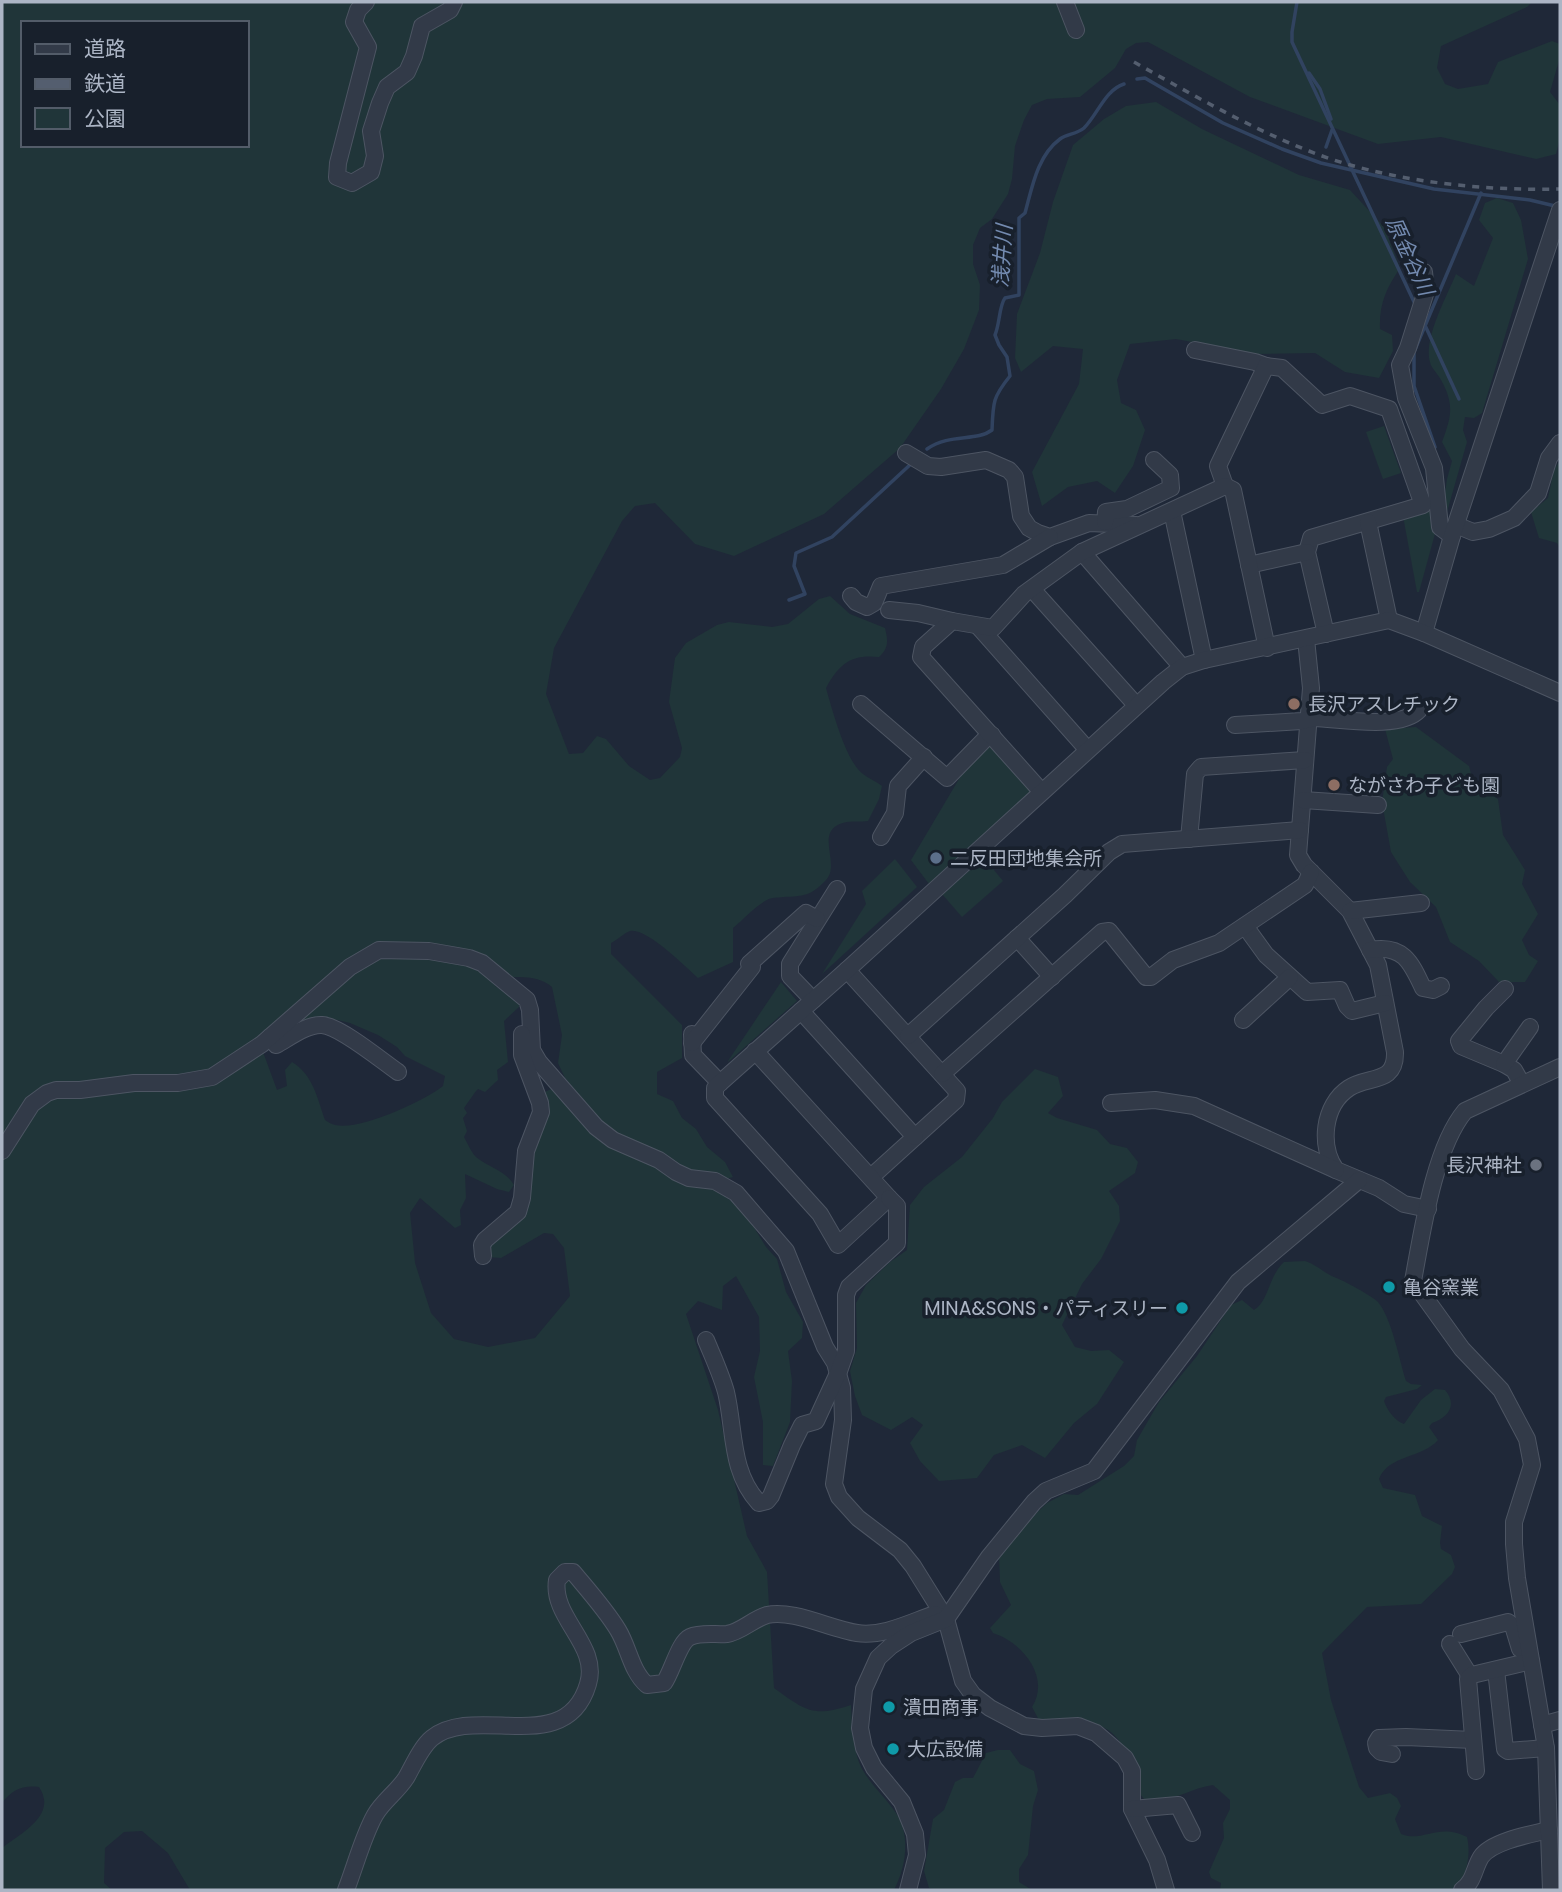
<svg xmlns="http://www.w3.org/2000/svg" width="1562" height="1892" font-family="Poppins,'Noto Sans JP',sans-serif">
<rect width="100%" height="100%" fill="#1f2838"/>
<!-- green -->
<g fill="#203539" fill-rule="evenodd">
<path d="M2 2H1532L1527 7 1441 46 1437 68 1445 84 1458 89 1488 84 1498 62 1552 41 1560 44V57L1550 92 1560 105V138L1556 154 1536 159 1441 137 1378 144 1250 97 1148 42 1136 43 1126 49 1115 68 1080 97 1047 99 1032 105 1024 120 1015 146 1012 179 1008 194 992 219 980 228 973 245V264L980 285 979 310 964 349 941 389 900 448 824 514 734 556 695 544 655 503 635 506 622 521 554 648 546 694 569 754 583 753 597 736 606 739 629 766 650 780 660 778 680 757 682 748 669 702 675 658 686 643 717 625 729 622 772 627 788 624 819 599 830 596 850 614 885 628C888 640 889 648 879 657 851 654 839 664 826 688 832 709 846 762 863 774 869 779 876 781 882 786L879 799 868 821C861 822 854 821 847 822 811 829 842 863 826 880 811 896 804 896 783 897 778 898 771 897 767 900 755 906 744 919 733 928V962L698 978C686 967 646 927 630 931 624 933 617 940 611 943V954L682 1025V1058L657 1072V1094L673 1101 682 1118 696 1129 707 1147 725 1162 733 1177 722 1180 715 1173 687 1170 663 1153 620 1137 599 1120 565 1078 558 1063 562 1035 552 987C539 975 511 975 495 981V986L519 1000V1007L504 1021 508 1062 497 1070 498 1080 485 1092 478 1089 476 1091 464 1108 467 1113 463 1118 467 1131 464 1137C468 1144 471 1152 476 1157 488 1167 506 1171 514 1185L509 1192 497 1189 465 1174 466 1198 460 1210 461 1225 455 1228 420 1198 410 1213 415 1263 431 1313 454 1339 488 1347 535 1338 570 1296 564 1248 553 1234 544 1233 501 1258 488 1257 490 1242 516 1221 528 1207 530 1156 546 1109 545 1092 555 1087 674 1180 713 1189 732 1201 752 1224 766 1247 777 1259 786 1292 803 1322 802 1338 788 1351 792 1381 790 1422 773 1466 763 1465V1422L754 1377 760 1351 759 1317 736 1276 723 1286 722 1310 698 1301 686 1314 718 1410 747 1536 767 1572 774 1688C805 1710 812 1718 851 1705 852 1725 853 1752 862 1769 871 1785 886 1798 896 1813 911 1835 906 1867 894 1890H190L168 1853 142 1831 124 1832 105 1848 104 1883 112 1890H5L2 1888V1848C21 1833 58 1815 39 1787 22 1785 12 1790 2 1803ZM23 23H247V145H23ZM325 1017 350 1023 378 1035 397 1047 405 1056 445 1076 443 1086C424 1101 360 1131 335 1125 331 1124 328 1122 325 1120 317 1097 313 1075 292 1062L285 1070 287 1086 277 1090 263 1052C284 1029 294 1019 325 1017Z"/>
<path d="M1156 102 1202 129 1299 175 1350 190 1384 227 1400 268C1386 289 1379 304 1380 329L1392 335 1393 351 1379 378 1345 372 1315 353 1256 354 1176 339 1130 344 1117 380 1121 403 1136 410 1145 430 1133 466 1115 493 1097 481 1068 487 1042 506 1032 472 1079 384 1083 349 1053 346 1021 372 1015 358 1017 314 1040 253 1053 202 1073 145 1104 119 1126 106Z"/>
<path d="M1497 198 1513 203 1521 220 1528 259 1482 413 1474 418 1465 417 1463 430 1467 442 1447 512 1443 507 1447 479 1452 461 1442 442C1451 417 1455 405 1441 380 1438 374 1431 368 1430 362 1423 339 1447 296 1456 274L1474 286 1493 238 1479 220 1485 203Z"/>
<path d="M1384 426 1401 473 1383 479 1366 432Z"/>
<path d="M1560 461V548L1557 543 1539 538 1531 512 1548 498 1554 469Z"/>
<path d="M1433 508 1436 530 1419 592H1417L1403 516Z"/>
<path d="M1416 727 1469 766 1473 782 1498 799 1503 835 1525 870 1522 884 1538 914 1522 940 1529 955 1538 961 1525 982H1499L1479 961 1450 942 1436 907 1410 882 1391 852 1382 802 1387 767 1393 759 1385 729Z"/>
<path d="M990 737 1036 791 932 888 911 860 972 757Z"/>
<path d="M984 858 1003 881 962 917 942 894Z"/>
<path d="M895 859 917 887 822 974 866 904 862 891Z"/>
<path d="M781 982 797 1001 728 1062V1061Z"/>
<path d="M1035 1069 1058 1077 1063 1096 1048 1113 1057 1118 1097 1130 1110 1144 1127 1148 1138 1162 1135 1173 1109 1191 1119 1206 1120 1221 1101 1259 1082 1284 1062 1325 1075 1347 1091 1351 1109 1350 1124 1362 1097 1404 1074 1423 1045 1458 1022 1445 994 1455 977 1478 939 1481 920 1461 910 1443 923 1425 912 1417 891 1430 862 1415 855 1396 850 1371 857 1348 856 1303 866 1285 890 1262 907 1250 910 1205 924 1187 962 1157 993 1118 1002 1102Z"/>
<path d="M1305 1261C1319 1266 1324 1273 1334 1277 1343 1280 1372 1296 1378 1302 1392 1319 1399 1359 1406 1381L1411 1384 1422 1385 1417 1389 1386 1397 1384 1401C1387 1410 1395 1421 1404 1424L1421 1400 1435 1389 1445 1390C1458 1405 1448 1418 1432 1423L1429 1427 1438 1440C1423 1458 1388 1455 1379 1479L1383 1488 1415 1495 1422 1516 1442 1526 1440 1543 1441 1549 1451 1555 1455 1567 1452 1574 1421 1604 1367 1607 1322 1653 1331 1700 1359 1787 1368 1798 1390 1793 1397 1798 1401 1806 1395 1819 1401 1834C1422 1843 1439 1822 1467 1837 1471 1854 1467 1871 1459 1886L1449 1890H1220L1221 1883 1211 1878 1209 1872 1224 1838 1223 1823 1230 1809V1800L1213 1785C1190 1788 1168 1805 1145 1800 1135 1790 1133 1777 1130 1764 1115 1714 1084 1723 1040 1722L1032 1707C1051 1677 1022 1642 993 1633L990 1628 1011 1605 1000 1582 999 1555 1015 1533 1047 1503 1064 1494 1078 1495 1124 1466 1134 1456 1137 1440 1159 1402 1197 1356 1231 1305 1242 1300 1254 1310C1269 1301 1268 1277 1284 1262Z"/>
<path d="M998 1750H1010L1020 1764 1034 1771 1038 1790 1033 1806 1028 1855 1019 1869V1882L1032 1890H937L929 1888 924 1871 933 1819 944 1810 955 1782 963 1778H973L986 1753Z"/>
</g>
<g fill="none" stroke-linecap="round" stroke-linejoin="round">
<!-- stream -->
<g stroke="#314360" stroke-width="3.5">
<path d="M1297 2 1292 32V42L1415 304"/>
<path d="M1309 73 1320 89 1331 119"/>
<path d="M1137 79 1145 78 1150 81 1223 123 1282 149 1321 163 1434 189 1530 200 1555 206"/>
<path d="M1326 147 1332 130"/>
<path d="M1423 321 1459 399"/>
<path d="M1435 447 1414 386V352L1481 193"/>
<path d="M927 449C950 433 976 442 992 430 993 402 993 397 1010 376L1007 357 999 345 995 335C1000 323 999 306 1005 298L1019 295V218L1025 213C1032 188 1037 156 1060 139 1067 134 1077 134 1084 128 1098 114 1105 90 1124 84"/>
<path d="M789 600 805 594 794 566 796 553 832 537 912 463"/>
</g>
<defs>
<g id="minor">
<path d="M366 2 358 10 354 22 368 47 338 163 337 177 352 183 371 172 375 156 371 131 380 103 387 87 407 72 414 56 422 26 450 10 454 2"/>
<path d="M1065 2 1076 30"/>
<path d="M1424 272 1426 291 1408 348 1400 365 1406 398 1434 468 1440 527 1452 536"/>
<path d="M1195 350 1255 362 1266 366"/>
<path d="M906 453 928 466 941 467 986 460 1009 470 1015 477 1021 516 1029 528 1038 533 1050 537 1089 523 1136 525"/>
<path d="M1225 486 1218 466 1266 366 1282 368 1322 405 1350 396 1389 409 1423 505 1311 538 1307 552 1326 634"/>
<path d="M1172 511 1204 660"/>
<path d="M1105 522 1106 512 1127 509 1171 488 1170 475 1154 460"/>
<path d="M1368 522 1389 620"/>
<path d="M1456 525 1473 532 1489 529 1514 518 1538 493 1549 458 1560 443"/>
<path d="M1082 552 1182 667"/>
<path d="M1249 565 1307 552"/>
<path d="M1032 589 1136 705"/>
<path d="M851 596 856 602 867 607 874 603 881 586 1003 565 1050 537"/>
<path d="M889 610 918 613 952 621"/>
<path d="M978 626 1087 749"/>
<path d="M1424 633 1452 536 1560 210"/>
<path d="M1306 639 1311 688 1298 855 1304 865 1350 911 1378 965 1395 1052C1396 1085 1368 1075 1349 1088 1323 1105 1319 1146 1336 1170L1379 1188 1404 1204 1428 1209"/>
<path d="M861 704 947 778 989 735H992"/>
<path d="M1235 725 1302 721 1315 718C1341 719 1401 730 1419 710"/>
<path d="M1041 791 921 657 923 647 952 621 993 628 1024 594 1082 552 1225 486 1233 490 1267 648"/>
<path d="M1303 800 1378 805"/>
<path d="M881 837 895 813 898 786 924 757"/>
<path d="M1189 839 1195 774 1201 767 1305 760"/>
<path d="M1350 911 1421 903"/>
<path d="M1245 926 1266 955 1307 992 1340 990 1347 1006 1352 1011 1385 1003"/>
<path d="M1017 938 1052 977"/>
<path d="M1370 950C1403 944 1411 962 1423 988L1433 990 1441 986"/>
<path d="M847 970 957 1091 956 1100 871 1177"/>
<path d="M1505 989 1486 1008 1459 1041 1461 1046 1504 1064 1514 1070 1522 1084"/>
<path d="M813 1000 790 976V964L837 889"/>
<path d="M801 1011 915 1137"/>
<path d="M1243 1020 1290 977"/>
<path d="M692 1034 693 1055 720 1083"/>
<path d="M908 1036 1065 895 1109 852 1122 844 1300 830"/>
<path d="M270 1037 276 1045C289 1038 307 1024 322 1025 340 1026 382 1061 398 1072"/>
<path d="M692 1043 752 967 749 964 806 913 817 919"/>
<path d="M755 1051 889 1198 838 1245 820 1214 715 1098V1088L720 1083 847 970 1163 682 1182 667 1204 660 1389 620 1424 633 1560 693"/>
<path d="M1504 1064 1530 1027"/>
<path d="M942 1074 1102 932 1109 931 1146 977H1151L1173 960 1219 943 1305 885 1311 872"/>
<path d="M1111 1103 1155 1100 1194 1106 1336 1170"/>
<path d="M2 1151 32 1104 47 1093 56 1090H80L134 1083H178L212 1077 262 1044 350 967 379 950 429 951 469 958 482 963 527 1000 530 1010 532 1050 539 1062 596 1127 613 1140 659 1160 676 1172 689 1178 715 1181 736 1193 786 1251 825 1347 835 1363 842 1388 843 1420 834 1484 839 1497 858 1518 900 1550 913 1566 946 1619 963 1681 973 1695 990 1708 1024 1726 1042 1728 1078 1726 1096 1733 1125 1758 1132 1771V1809L1157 1860 1166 1890"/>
<path d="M483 1256 482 1245 485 1240 518 1212 522 1198 526 1151 541 1112 540 1103 522 1055V1034"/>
<path d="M706 1340C713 1357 721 1374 726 1392 735 1430 730 1472 759 1503L767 1501 771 1496 792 1445 802 1425 816 1421 839 1371 846 1351V1295L849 1287 897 1243V1206L889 1198"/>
<path d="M1461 1634 1508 1622 1513 1626 1520 1649"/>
<path d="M1450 1644 1470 1676"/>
<path d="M1496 1670 1505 1749 1508 1751 1546 1748"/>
<path d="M1542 1725 1560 1720"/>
<path d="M1392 1754 1381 1752 1377 1748 1376 1743 1379 1738 1406 1737 1473 1740"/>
<path d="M1476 1771 1468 1679 1472 1675 1531 1661"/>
<path d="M1132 1809 1178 1805 1192 1833"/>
<path d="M346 1890C355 1867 363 1836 375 1815 383 1801 397 1792 406 1778 413 1766 421 1747 432 1738 476 1703 566 1759 588 1684 600 1645 551 1618 557 1580L565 1572H573C588 1590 606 1610 618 1630 629 1648 631 1671 647 1685L664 1683C672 1672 679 1642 690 1637 701 1632 716 1635 727 1634 741 1632 753 1619 767 1615 792 1609 831 1629 857 1633 883 1637 911 1622 935 1614L946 1619"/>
<path d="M908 1890 917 1855 915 1834 902 1802 874 1768 864 1748 860 1728 864 1689 878 1658 891 1646 911 1633 946 1619 989 1557 1034 1502 1046 1491 1094 1471 1238 1282 1359 1180"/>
<path d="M1462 1890C1474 1882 1474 1868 1481 1857 1492 1841 1532 1834 1549 1830"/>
<path d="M1551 1890 1546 1748 1517 1578 1514 1544V1522L1532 1465 1527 1439 1501 1390 1462 1349 1413 1281C1422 1233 1434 1148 1465 1111L1560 1067"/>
</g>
</defs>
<!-- minor casing -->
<use href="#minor" stroke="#4d5563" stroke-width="18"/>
<!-- minor -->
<use href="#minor" stroke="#323a48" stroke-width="16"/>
<!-- rail -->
<path stroke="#545e6f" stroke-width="3.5" stroke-dasharray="7 7" stroke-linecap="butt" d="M1134 62C1191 94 1248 127 1309 151 1384 181 1480 191 1560 189"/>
</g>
<!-- markers -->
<g fill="#8d6e63" stroke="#18202c" stroke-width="2.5">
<circle cx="1294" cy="704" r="7"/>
<circle cx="1334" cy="785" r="7"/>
</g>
<circle fill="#5c6f8a" stroke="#18202c" stroke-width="2.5" cx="936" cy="858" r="7"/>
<circle fill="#6b7280" stroke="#18202c" stroke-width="2.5" cx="1536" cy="1165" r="7"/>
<g fill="#0f9aa8" stroke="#18202c" stroke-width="2.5">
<circle cx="1389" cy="1287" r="7"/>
<circle cx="1182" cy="1308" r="7"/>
<circle cx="889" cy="1707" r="7"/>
<circle cx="893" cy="1749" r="7"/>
</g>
<g text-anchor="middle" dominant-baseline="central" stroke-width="7" stroke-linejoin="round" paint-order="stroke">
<!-- poi labels -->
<g font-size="19" fill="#acb5c5" stroke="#18202c" text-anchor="start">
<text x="1308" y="704">長沢アスレチック</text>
<text x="1348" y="785">ながさわ子ども園</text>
<text x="950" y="858">二反田団地集会所</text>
<text x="1522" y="1165" text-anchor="end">長沢神社</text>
<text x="1403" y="1287">亀谷窯業</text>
<text x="1168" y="1308" text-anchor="end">MINA&amp;SONS・パティスリー</text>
<text x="903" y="1707">潰田商事</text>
<text x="907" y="1749">大広設備</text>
</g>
<!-- water labels -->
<g font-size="21" font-style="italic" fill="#738aaf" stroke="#18202c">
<text transform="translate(1002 256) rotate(-86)">浅井川</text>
<text transform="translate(1410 256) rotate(65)">原金谷川</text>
</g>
</g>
<!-- border -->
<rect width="1562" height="1892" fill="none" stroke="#acb5c5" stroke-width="7"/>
<!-- legend -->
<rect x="21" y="21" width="228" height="126" fill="#18202c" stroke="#535c69" stroke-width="2"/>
<rect x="35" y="44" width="35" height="10" fill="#323a48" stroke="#535c69" stroke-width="2"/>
<text x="84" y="56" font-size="21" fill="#acb5c5">道路</text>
<rect x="35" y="79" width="35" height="10" fill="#545e6f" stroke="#535c69" stroke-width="2"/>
<text x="84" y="91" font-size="21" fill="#acb5c5">鉄道</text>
<rect x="35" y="108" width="35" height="21" fill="#203539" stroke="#535c69" stroke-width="2"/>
<text x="84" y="126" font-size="21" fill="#acb5c5">公園</text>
</svg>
